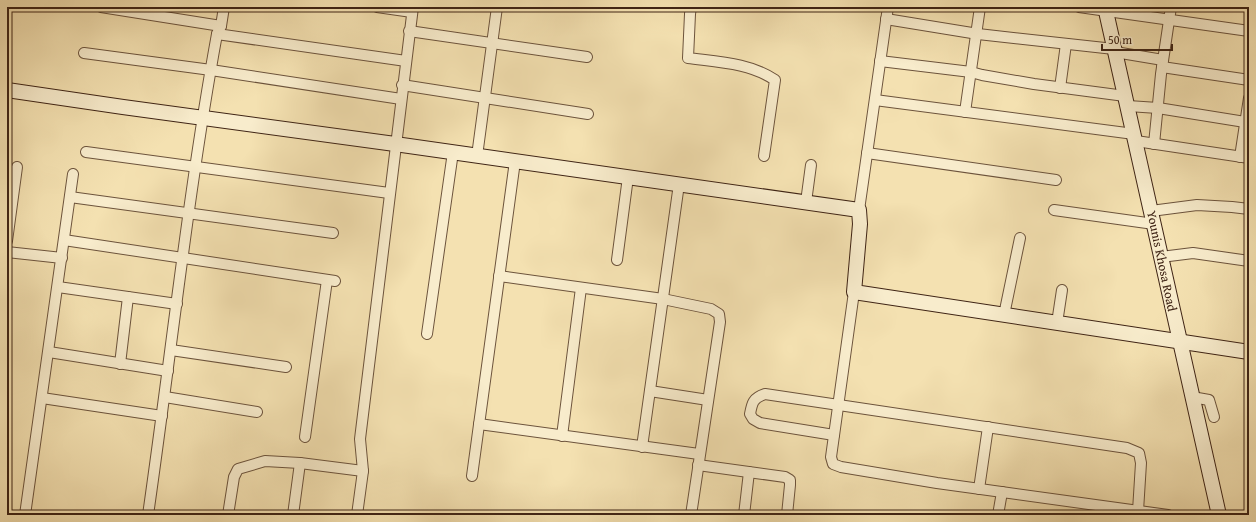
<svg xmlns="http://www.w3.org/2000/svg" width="1256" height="522" font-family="'Gentium Book Plus',serif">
<rect width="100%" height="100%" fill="#f4e1b1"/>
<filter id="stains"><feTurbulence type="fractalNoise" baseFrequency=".005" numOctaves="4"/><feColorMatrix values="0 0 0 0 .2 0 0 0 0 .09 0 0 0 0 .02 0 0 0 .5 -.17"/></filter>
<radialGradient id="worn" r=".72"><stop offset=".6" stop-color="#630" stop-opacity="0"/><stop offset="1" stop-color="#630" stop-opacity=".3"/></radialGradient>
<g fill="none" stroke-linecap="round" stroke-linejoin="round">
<defs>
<g id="street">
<path d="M101 7 221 26"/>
<path d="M377 7 412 12"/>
<path d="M691 7 690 14 688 58C718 62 750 63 775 80L764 156"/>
<path d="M1079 7 1249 31"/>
<path d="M886 19 978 34 1114 49"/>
<path d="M409 31 587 57"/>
<path d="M217 34 406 61"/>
<path d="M1115 52 1163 60"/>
<path d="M84 53 211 70 401 99"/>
<path d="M880 61 971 72 982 75 1034 84 1125 96"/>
<path d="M1162 67 1249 80"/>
<path d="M402 85 588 114"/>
<path d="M1060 88 1066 44"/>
<path d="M875 100 1134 134"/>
<path d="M1128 106 1158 108 1245 122"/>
<path d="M965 112 980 7"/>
<path d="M1136 141 1249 158"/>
<path d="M1154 144 1161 74 1171 7"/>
<path d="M86 152 389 193"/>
<path d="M867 153 1056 180"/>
<path d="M477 156 497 7"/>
<path d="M1240 157 1249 98"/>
<path d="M70 197 333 233"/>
<path d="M806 202 811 165"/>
<path d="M859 210 888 7"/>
<path d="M1054 210 1154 224"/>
<path d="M1151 211 1197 205 1232 207 1249 209"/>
<path d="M64 240 335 281"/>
<path d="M7 241 17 167"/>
<path d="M7 252 62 258"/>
<path d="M1161 257 1193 253 1249 261"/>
<path d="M617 260 628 177"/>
<path d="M499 276 663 299 711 309 719 314 720 322 691 515"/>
<path d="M58 287 177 304"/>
<path d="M854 292 831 457 833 464 841 467 937 483 1168 515"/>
<path d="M1004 315 1020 238"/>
<path d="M1057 323 1062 290"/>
<path d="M427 334 453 152"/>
<path d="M171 350 286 367"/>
<path d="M49 352 168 371"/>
<path d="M120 364 128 297"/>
<path d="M650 391 708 400"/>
<path d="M165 397 257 412"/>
<path d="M1192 397 1209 400 1214 417"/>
<path d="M42 398 162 416"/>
<path d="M479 424 699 454"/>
<path d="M834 435 760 423 753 419 750 414C752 403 753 398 765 394L1127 448 1139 453 1141 463 1138 511"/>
<path d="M562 436 581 288"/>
<path d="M305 437 327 280"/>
<path d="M642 447 679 184"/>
<path d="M698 465 785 477 790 480V485L787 515"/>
<path d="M472 476 515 161"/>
<path d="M979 489 988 427"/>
<path d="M25 515 73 174"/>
<path d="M148 515C171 355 188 193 217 34L221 26 224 7"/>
<path d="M228 515 234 477 238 469 265 461 300 463 363 471"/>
<path d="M293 515 300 463"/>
<path d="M357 515 363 471 360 439 413 7"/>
<path d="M744 515 749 472"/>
<path d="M998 515 1002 492"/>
</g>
<g id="secondary">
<path d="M1105 7 1219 515"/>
<path d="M7 90 123 107 395 144 859 210 860 224 854 292 1249 352"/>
</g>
</defs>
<!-- street casing -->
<use href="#street" stroke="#6c533c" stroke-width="12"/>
<!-- secondary casing -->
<use href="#secondary" stroke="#3f2415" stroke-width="16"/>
<!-- street -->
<use href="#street" stroke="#f8eccc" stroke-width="10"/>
<!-- secondary -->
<use href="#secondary" stroke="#f8eccc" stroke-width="14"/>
</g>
<g text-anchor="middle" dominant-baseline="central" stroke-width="3" stroke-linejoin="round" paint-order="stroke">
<!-- street labels -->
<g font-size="13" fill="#3f2415" stroke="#f8eccc">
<text transform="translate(1162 261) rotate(78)">Younis Khosa Road</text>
</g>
</g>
<!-- margin -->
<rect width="1256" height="522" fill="none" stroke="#f4e1b1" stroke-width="24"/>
<rect x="8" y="8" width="1240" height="506" fill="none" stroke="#3f2415" stroke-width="2"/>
<rect x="12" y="12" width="1232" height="498" fill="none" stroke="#3f2415"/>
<!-- scale -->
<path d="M1102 44v6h70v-6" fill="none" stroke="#3f2415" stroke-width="2"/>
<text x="1108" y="44" font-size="12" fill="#3f2415" stroke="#f8eccc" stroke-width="3" paint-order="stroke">50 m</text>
<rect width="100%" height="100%" filter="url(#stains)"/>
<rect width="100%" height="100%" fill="url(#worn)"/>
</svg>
